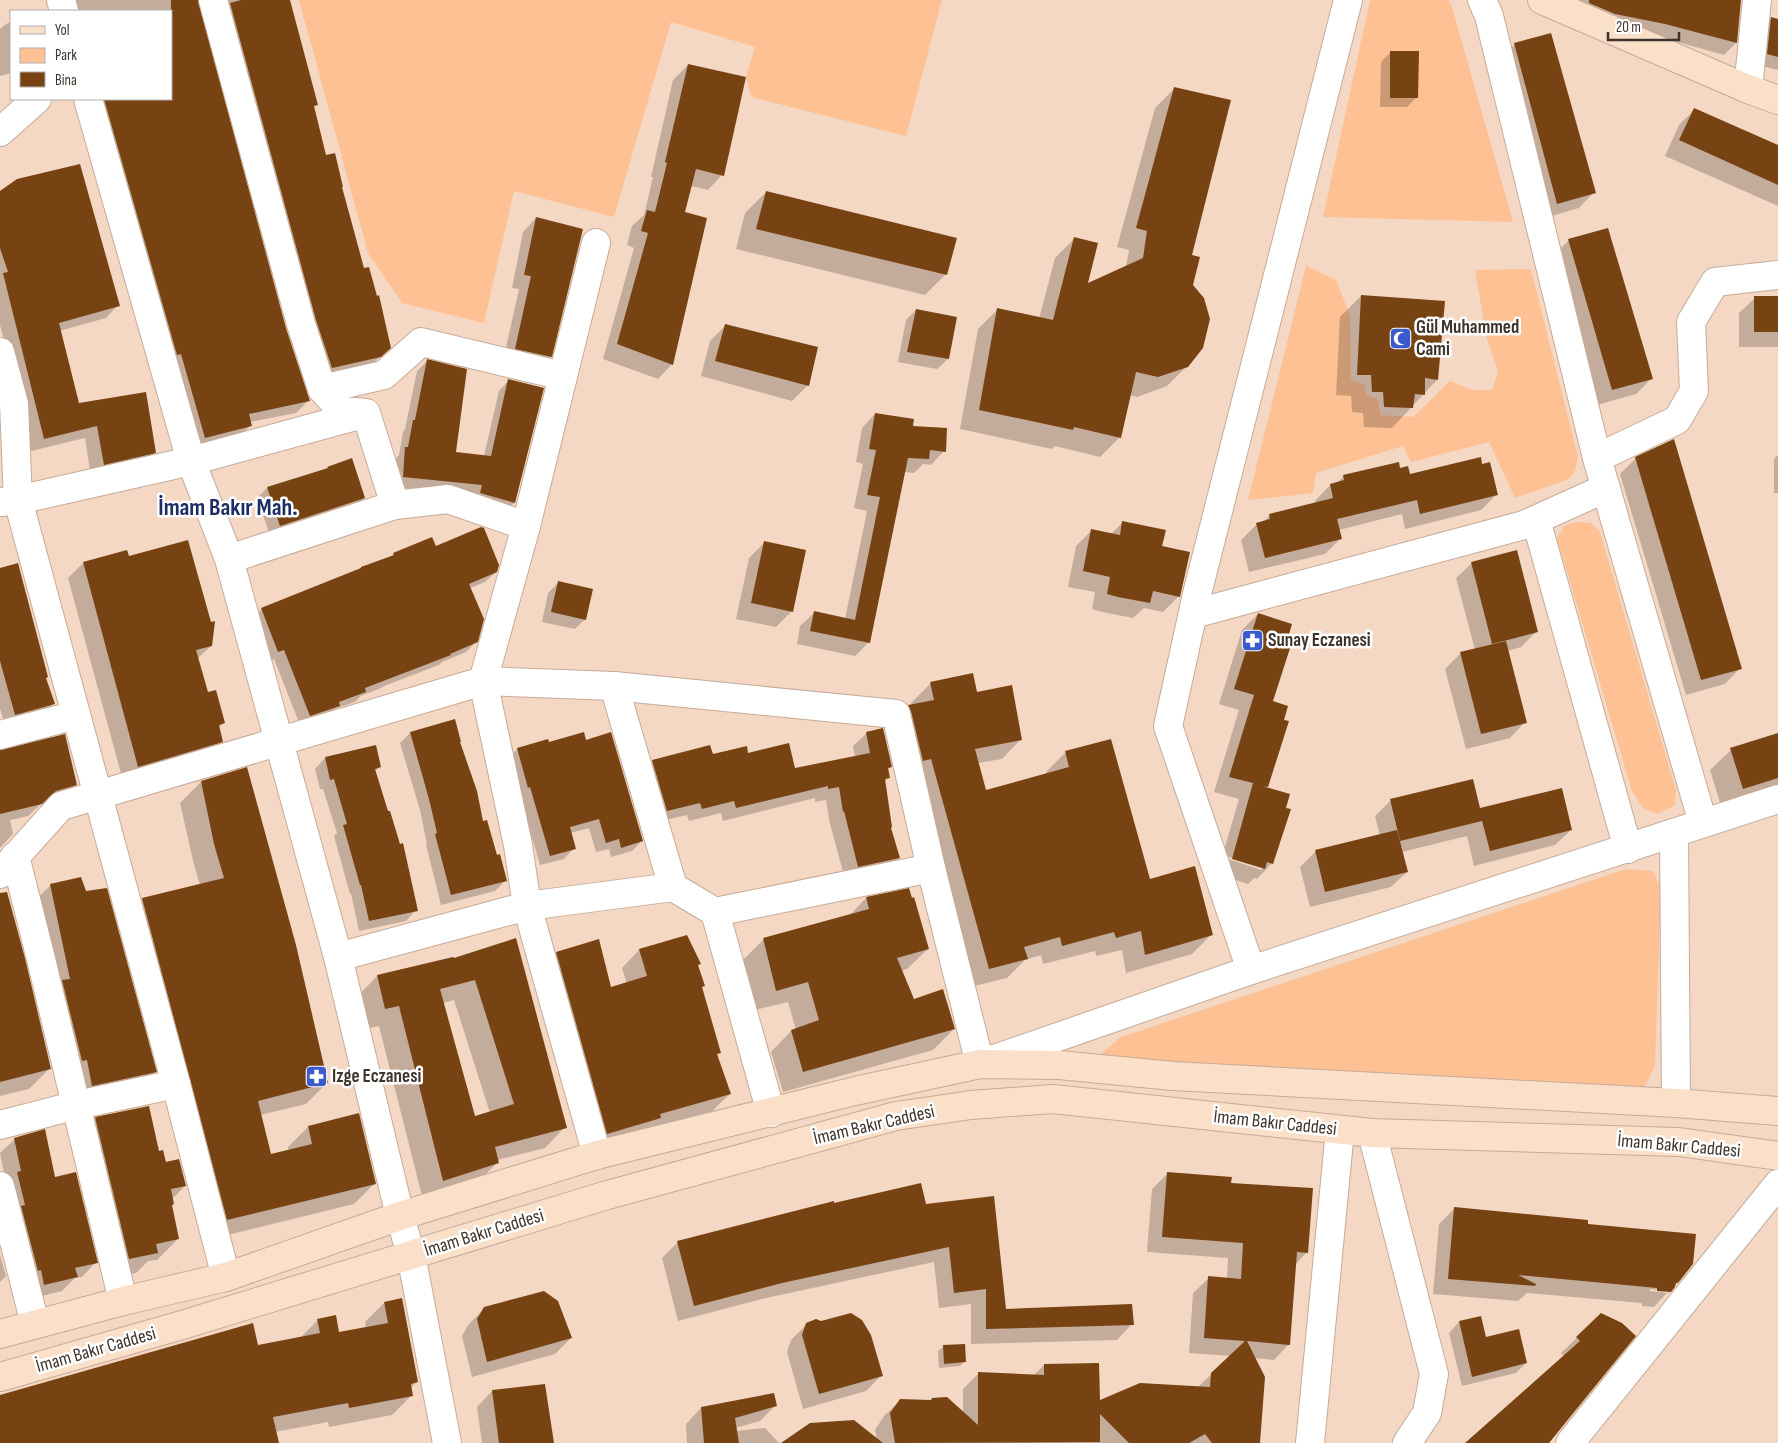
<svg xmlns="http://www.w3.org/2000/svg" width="1778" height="1443" font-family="'Sofia Sans Condensed',sans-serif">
<rect width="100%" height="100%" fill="#f4d8c4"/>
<!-- green -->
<g fill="#fec193">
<path d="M299 0H942L906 136 751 97 746 77 755 47 671 22 614 217 514 191 484 323 402 303 368 253Z"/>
<path d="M1370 0H1448L1451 4 1513 222 1323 217Z"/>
<path d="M1306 266 1336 280 1350 315 1351 380 1364 384 1366 395 1378 399 1380 415 1413 417 1450 381 1472 390H1492L1498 371 1487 339 1475 270 1531 269 1578 457 1575 471 1569 479 1515 498 1489 442 1411 462 1403 446 1316 473 1313 493 1248 500Z"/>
<path d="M1577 522 1591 523 1600 532 1676 790 1675 805 1658 814 1643 808 1632 791 1557 538 1565 525Z"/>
<path d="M1626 869 1653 871 1661 889 1655 1065 1646 1084 1630 1102 1098 1056 1121 1037Z"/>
</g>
<!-- shadow -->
<g fill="#0003" fill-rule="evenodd">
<path d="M58 0H197L285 328 308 401 296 413 250 422 251 425 239 437 193 449 85 99H171V11H65Z"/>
<path d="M210 0H288L317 104 313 108 326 157 340 188 363 269 389 348 367 369 319 379Z"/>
<path d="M1572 0H1740L1736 43 1724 55 1653 35Z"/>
<path d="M1771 18 1778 20V70L1758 65 1761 28Z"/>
<path d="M11 22V73L0 76V29L6 24Z"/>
<path d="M1551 34 1594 192 1579 208 1541 219 1499 60 1514 45Z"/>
<path d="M1391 52 1417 97 1407 107H1380L1381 62Z"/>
<path d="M688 65 722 175 708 190 691 186 684 213 672 364 658 379 603 359 634 248 627 245 632 226 644 215 653 177H651L673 80Z"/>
<path d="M1175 88 1190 256 1191 286 1187 366 1167 386 1137 397 1130 395 1120 437 1100 457 1055 446 1052 449 960 429 978 329 998 309 1039 319 1055 258 1075 238 1086 286 1126 267 1129 250 1117 247 1155 108Z"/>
<path d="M1695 109 1778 147V206L1665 156 1679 125Z"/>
<path d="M766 192 946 274 925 295 736 249 745 213Z"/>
<path d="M0 193 118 305 106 318 59 331 78 405 155 452 142 465 91 477 85 438 31 451 0 325Z"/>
<path d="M536 218 551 357 537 370 503 361 519 289 512 288 523 232Z"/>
<path d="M1569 240 1651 379 1636 394 1597 405 1553 256Z"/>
<path d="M1361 296 1437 380 1392 428 1364 427 1363 413 1352 412 1351 396 1336 395 1340 317Z"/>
<path d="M1778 297V347H1739V313L1755 298Z"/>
<path d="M916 310 948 359 937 369 898 362 906 320Z"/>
<path d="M725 326 808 385 792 401 701 376 710 341Z"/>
<path d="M427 361 455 453 484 456 499 391 509 380 543 388 514 503 504 513 472 495 393 487 396 458 399 455 403 432 405 429 417 371Z"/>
<path d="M875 414 911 427 944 451 931 465 923 464 914 473 904 472 869 642 855 656 797 644 800 626 814 613 845 619 867 511 854 508 863 464 856 462 862 428Z"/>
<path d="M1778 455V493H1774V459Z"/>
<path d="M1636 458 1740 668 1725 684 1686 695 1620 474Z"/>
<path d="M1398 463 1400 470 1409 476 1481 465 1496 495 1481 510 1405 529 1402 514 1339 530 1341 538 1325 554 1249 572 1241 540 1257 524 1263 522 1270 515 1316 504 1315 501 1330 485 1336 484 1343 477Z"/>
<path d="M328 468 364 498 354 508 270 535 257 498 267 488 326 470Z"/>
<path d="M1123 522 1161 547 1179 596 1163 612 1144 608 1133 618 1102 612 1092 609 1095 592 1068 587 1076 546 1092 530 1111 534Z"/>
<path d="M765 542 792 611 776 627 736 619 749 558Z"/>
<path d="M435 547 496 572 485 582 470 588 477 641 466 652 442 662 439 665 384 686 381 688 361 696 355 702 334 709 328 715 300 725 274 659 267 662 251 619 262 609 391 557 394 554Z"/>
<path d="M126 551 128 557 211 646 197 659 207 694 224 723 218 728 222 741 207 756 123 781 68 578 83 563Z"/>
<path d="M1472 563 1536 632 1521 647 1507 651 1525 722 1510 738 1466 749 1445 669 1461 653 1475 650 1456 578Z"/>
<path d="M0 570 53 704 43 714 5 724 0 709Z"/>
<path d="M559 582 585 619 575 629 542 622 548 593Z"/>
<path d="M1258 614 1271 702 1267 786 1266 788 1272 863 1257 879 1254 878 1248 884 1217 874 1239 799 1214 792 1239 710 1219 704 1242 630ZM1226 856 1262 867V870L1225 858Z"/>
<path d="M931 683 976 693 1021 739 1002 759 978 763 986 791 1047 775 1046 772 1065 753 1110 741 1149 881 1212 934 1192 954 1126 973 1122 950 1096 956 1095 951 1043 964 1041 955 1025 960 1007 978 970 987 890 725 909 706H912L911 703Z"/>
<path d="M454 721 482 822 505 881 495 891 441 905 426 845 427 844 420 810 400 743 410 733Z"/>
<path d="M867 733 891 767 887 770 889 777 884 782 890 828 899 858 885 871 845 879 830 824 826 800 815 802V798L723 821 721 813 689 821 687 815 654 823 639 774 653 761 747 754 794 769 855 757 853 746Z"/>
<path d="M1778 735V792L1722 809 1710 770 1731 750Z"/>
<path d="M585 741 642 841 632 851 611 857 609 849 596 852 589 828 570 833 574 848 564 859 540 865 520 796 507 759 518 749 548 743Z"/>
<path d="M325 758 380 767 375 771 416 910 406 921 359 931 351 894H350L334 836 337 833 323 789H320L315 769Z"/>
<path d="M246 769 327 1083 306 1104 260 1115 270 1156 289 1151 288 1147 308 1127 375 1183 354 1204 207 1240 122 919 142 899 200 885 194 865 180 803 201 782Z"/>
<path d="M76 785 63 797 42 803 28 816 10 820 13 834 0 848V789Z"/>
<path d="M1390 801 1479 810 1571 830 1555 845 1474 866 1467 836 1402 852 1407 872 1391 887 1310 907 1300 867 1315 852 1380 836 1375 816Z"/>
<path d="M51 885 155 1072 135 1092 72 1106 30 905Z"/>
<path d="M866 898 928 949 907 969 901 971 913 1001 954 1029 933 1050 783 1092 771 1052 791 1031 796 1030 788 1002 755 1010 743 960 764 939 849 916Z"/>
<path d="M0 923 50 1068 29 1089 0 1096Z"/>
<path d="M687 936 699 964 697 966 701 988 719 1053 717 1055 730 1094 712 1111 648 1129 590 1150 539 970 557 953 610 989 627 984 622 968 639 950Z"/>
<path d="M515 940 565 1127 545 1148 497 1160 498 1162 477 1183 423 1200 379 1026 364 1029 357 997 377 976 453 958V960ZM454 1000 490 1113 474 1118 443 1003Z"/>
<path d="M96 1118 158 1153 165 1163 185 1186 172 1199 173 1204 171 1206 178 1239 157 1260 148 1261 136 1273 109 1279 75 1139Z"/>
<path d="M15 1139 54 1179 96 1262 82 1277 75 1278 62 1291 30 1299 0 1153Z"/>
<path d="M1167 1174 1230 1184 1307 1252 1295 1265 1289 1344 1274 1360 1254 1358 1259 1443H790L877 1440 875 1430 884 1416 900 1401 963 1413V1389L978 1374 1033 1376 1044 1365 1099 1402 1198 1387 1230 1356 1189 1353 1193 1293 1209 1278 1227 1279 1228 1258 1147 1252 1152 1189Z"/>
<path d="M833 1203V1204L925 1206 1005 1310 1132 1324 1117 1340 971 1344V1304L939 1308 934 1262 766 1298 678 1321 662 1258 677 1243Z"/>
<path d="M1454 1209 1586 1226 1677 1282 1654 1307 1642 1306V1303L1527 1293 1518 1301 1433 1294 1439 1224ZM1650 1289 1670 1291 1668 1293 1650 1291Z"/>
<path d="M0 1255 6 1276 0 1282Z"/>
<path d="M384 1303 417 1382 410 1388 412 1395 392 1415 329 1427 328 1422 275 1432 278 1443H0V1397L299 1339 318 1320 338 1333 366 1328 365 1322Z"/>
<path d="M485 1308 571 1338 555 1354 472 1377 462 1336 469 1324Z"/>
<path d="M1601 1315 1548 1443H1467L1564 1356 1561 1353Z"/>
<path d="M1480 1317 1485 1339 1526 1363 1516 1373 1462 1386 1449 1333 1459 1322Z"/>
<path d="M807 1324 881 1376 866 1391 803 1409 787 1352 791 1340Z"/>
<path d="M964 1345 965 1361 960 1366 939 1368 938 1351 943 1347Z"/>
<path d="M492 1391 552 1443H482L477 1407Z"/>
<path d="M775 1406 760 1421 735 1428 736 1431 765 1428 779 1443H687L686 1424 701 1408Z"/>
</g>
<!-- building -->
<g fill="#784313" fill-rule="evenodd">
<path d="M171 0H198L286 328 310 401 249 414 252 426 205 438 181 354 177 355 104 99H171Z"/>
<path d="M241 0H290L318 105 314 106 326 155 335 153 343 187H342L364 268 369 267 377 296 379 295 391 348 381 357 332 368 316 320 230 3Z"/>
<path d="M1589 0H1741L1737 43 1665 24 1615 14 1589 3Z"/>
<path d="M1771 17 1778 19V57L1767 54Z"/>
<path d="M1551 33 1596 193 1557 204 1514 43Z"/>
<path d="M1390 51H1419L1418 98H1390Z"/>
<path d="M688 64 746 77 724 176 696 169 685 212 707 218 673 365 617 344 648 233 641 231 647 210 655 212 667 163 665 162Z"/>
<path d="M1174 87 1231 100 1192 255 1200 257 1193 285 1204 298 1210 319 1203 348 1188 367 1158 377 1136 372 1121 438 1074 427 1073 430 979 410 997 308 1053 320 1074 237 1098 243 1088 283 1143 258 1147 231 1136 228Z"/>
<path d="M1694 108 1778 145V185L1679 140Z"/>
<path d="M80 164 120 306 59 323 79 403 146 392 156 453 104 465 97 426 44 439 3 273 8 272 0 248V191L17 179Z"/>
<path d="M766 191 957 238 947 275 756 229Z"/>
<path d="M536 217 583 229 552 357 515 349 531 276 524 275Z"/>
<path d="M1608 228 1653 379 1612 390 1568 239Z"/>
<path d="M1361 295 1445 301 1438 380 1425 378V395L1415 394 1413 408 1384 407 1383 392H1372L1371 375H1357Z"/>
<rect x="1754" y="296" width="24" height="36"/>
<path d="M916 309 957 317 949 359 907 352Z"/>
<path d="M725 324 818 347 809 386 715 361Z"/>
<path d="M427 359 467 369 456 452 491 456 508 379 544 388 515 503 480 493 482 485 403 477 405 447H408L413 420H415Z"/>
<path d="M875 413 914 419 913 426 947 428 946 452 930 450 929 459 908 458 870 643 810 631 814 611 855 620 880 497 867 495 876 450 869 449Z"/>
<path d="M1674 439 1742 669 1701 680 1635 457Z"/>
<path d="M1481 457 1482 464 1490 462 1498 495 1420 514 1417 500 1337 519 1342 539 1265 558 1256 523 1270 519 1269 514 1333 498 1330 484 1344 480 1343 475 1399 462 1400 468 1408 466 1410 474Z"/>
<path d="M352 458 365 498 280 526 267 487 328 468 327 467Z"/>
<path d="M1122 521 1166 530 1162 546 1190 552 1180 597 1153 591 1150 603 1118 597 1107 594 1110 577 1083 571 1091 529 1120 535Z"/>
<path d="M481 527 484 528 499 565 497 572 469 584 484 619 478 642 450 654 451 655 365 688 366 692 339 702 340 706 310 716 284 650 278 652 261 608 361 568V567L394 555 393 553 432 537 436 546Z"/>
<path d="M188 540 211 622 215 621 212 646 196 650 208 692 216 690 225 723 219 725 223 742 138 767 83 562 127 550 129 556Z"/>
<path d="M764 541 806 550 793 612 751 603Z"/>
<path d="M1517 550 1538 632 1492 644 1471 562Z"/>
<path d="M18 563 48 677 46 678 55 704 15 715 0 661V568Z"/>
<path d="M558 581 593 589 586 620 551 612Z"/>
<path d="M1258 613 1292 624 1288 638 1293 639 1273 701 1288 706 1284 720 1289 721 1268 787 1262 786 1290 794 1286 808 1291 809 1273 864 1267 862 1265 869 1232 859 1253 783 1229 777 1254 695 1234 689Z"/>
<path d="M1506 641 1527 723 1481 734 1460 652Z"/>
<path d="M973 673 977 692 1012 685 1022 740 975 749 986 790 1069 767 1065 751 1111 739 1150 879 1195 866 1213 935 1145 955 1141 931 1116 938 1114 932 1062 946 1060 937 1024 947 1028 959 989 969 931 759 923 761 911 711 908 705 934 700 930 682Z"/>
<path d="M455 719 461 742H460L477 791 483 821 487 820 497 855 500 854 507 881 451 895 435 834 437 833 429 799 410 732Z"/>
<path d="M883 728 892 767 888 768 890 778 885 779 892 827 891 828 900 858 858 867 844 811 843 812 839 787 828 789V786L736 808 734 801 702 809 700 803 667 811 652 760 710 745 713 754 747 746 748 753 789 743 795 768 870 753 866 732Z"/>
<path d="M584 732 586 740 611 732 643 841 621 848 619 839 606 843 599 819 570 827 576 849 550 856 530 787 528 788 517 748 548 739 549 742Z"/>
<path d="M1778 733V778L1743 789 1730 748Z"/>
<path d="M65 734 77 785 56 791 42 804 0 814V750Z"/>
<path d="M376 745 381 767 375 769 388 811H390L400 844 403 843 418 911 369 921 361 885H360L343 825 347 824 334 779 330 780 325 757Z"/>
<path d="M247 767 296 945 328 1083 258 1101 271 1154 312 1144 308 1126 359 1113 376 1184 227 1220 142 898 224 878 214 844 201 781Z"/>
<path d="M1473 779 1480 808 1562 788 1572 830 1490 851 1482 821 1400 841 1390 799Z"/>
<path d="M1397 830 1408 872 1325 892 1315 850Z"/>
<path d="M81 877 86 891 107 888 157 1072 92 1086 87 1060 82 1061 62 980 70 979 50 884Z"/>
<path d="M909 888 912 898 914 897 929 949 897 958 914 999 943 989 955 1029 803 1072 791 1030 819 1020 808 982 776 991 763 938 869 909 866 897Z"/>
<path d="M7 892 25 958 51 1069 0 1082V893Z"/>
<path d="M687 935 701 964 698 965 705 986 702 987 721 1053 717 1054 731 1094 660 1114 661 1118 607 1134 556 952 599 939 611 987 647 976 639 949Z"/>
<path d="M516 938 567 1128 495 1147 499 1163 443 1181 399 1006 385 1009 377 975 453 957 454 958ZM475 980 514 1104 475 1116 440 989Z"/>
<path d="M149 1106 159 1151 163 1150 166 1162 179 1159 186 1186 171 1189 174 1204 172 1205 179 1239 156 1244 158 1253 129 1259 95 1117Z"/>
<path d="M45 1129 55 1177 76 1172 98 1263 75 1268 78 1277 44 1285 41 1270 38 1271 21 1206 25 1205 17 1172 21 1171 14 1138Z"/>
<path d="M1167 1172 1232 1177 1231 1183 1313 1188 1308 1253 1297 1252 1290 1345 1247 1341 1265 1377 1260 1443H1212L1205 1434 1189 1443H1129L1100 1414V1442L895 1443 890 1413 900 1399 931 1400 932 1398 947 1397 978 1425V1372L1044 1375V1364L1099 1363 1100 1400 1140 1383 1210 1387 1211 1373 1245 1341 1204 1338 1208 1276 1241 1279 1243 1243 1162 1237Z"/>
<path d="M921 1183 926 1204 994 1196 1006 1309 1132 1304 1134 1325 986 1329V1289L954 1293 949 1247 782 1283 694 1306 677 1241 834 1201V1203Z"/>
<path d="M1454 1207 1588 1220V1224L1696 1234 1693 1264 1678 1283H1676L1675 1287 1671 1292 1657 1291V1288L1518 1275 1536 1284 1535 1286 1448 1279Z"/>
<path d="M544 1291 558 1301 572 1338 487 1362 477 1319 484 1307Z"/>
<path d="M402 1298 418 1382 411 1384 413 1396 349 1408 348 1403 273 1417 279 1443H0V1395L253 1323 258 1345 320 1333 317 1319 336 1315 339 1332 388 1323 384 1302Z"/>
<path d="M851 1313 862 1320 871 1335 883 1376 819 1394 802 1335 806 1323 816 1319 821 1321Z"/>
<path d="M1601 1313 1622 1323 1636 1336 1549 1443H1465L1580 1341 1576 1337Z"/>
<path d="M1481 1316 1486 1337 1519 1329 1527 1363 1472 1377 1459 1321Z"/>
<path d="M965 1344 966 1362 944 1364 943 1345Z"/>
<path d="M545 1384 554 1443H499L492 1390Z"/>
<path d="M774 1393 777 1406 735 1418 739 1443H704L701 1407Z"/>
<path d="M854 1420 883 1443H781L810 1423Z"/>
</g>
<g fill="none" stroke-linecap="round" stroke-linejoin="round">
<defs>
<g id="minor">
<path d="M61 0 64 11"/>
<path d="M213 0 301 324 322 389 342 411 366 413 395 505 229 559"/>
<path d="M1482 0 1489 16 1597 458 1703 823"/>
<path d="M1748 89 1757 0"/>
<path d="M88 99 191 461 229 559 338 957 400 1216 411 1255 447 1443"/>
<path d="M0 132 37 99"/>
<path d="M596 243 526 526 483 681 518 845 527 906 673 887 715 912 931 868"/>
<path d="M0 352 14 404 18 500 176 1084 226 1277"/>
<path d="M322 389 384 375 421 342 563 376"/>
<path d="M1597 458 1677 420 1694 391 1691 322 1715 282 1778 275"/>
<path d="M0 502 18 500 191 461 363 414"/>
<path d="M395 505 448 499 526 526"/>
<path d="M1536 520 1628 849"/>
<path d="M1193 614 1524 525 1606 488"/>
<path d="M614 686 673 887"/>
<path d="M0 735 76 715"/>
<path d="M1674 833 1676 1103"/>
<path d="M15 856 41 959 123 1301"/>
<path d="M0 874 61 806 483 681 614 686 896 714 931 868 980 1064 1251 970 1778 799"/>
<path d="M715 912 771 1113"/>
<path d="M338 957 527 906 597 1155"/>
<path d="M1251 970 1168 726 1197 594 1348 0"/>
<path d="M0 1125 77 1105 176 1084"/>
<path d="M1372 1133 1434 1374 1427 1413 1407 1443"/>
<path d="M0 1186 35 1324"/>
<path d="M1310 1443 1340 1130"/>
<path d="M1570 1443 1778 1184"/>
</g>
<g id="secondary">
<path d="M1542 0 1748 89 1778 100"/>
<path d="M0 1334 123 1301 226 1277 400 1216 597 1155 855 1091 980 1064 1059 1065 1173 1076 1676 1103 1778 1111"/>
<path d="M0 1377 182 1325 604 1196 896 1116 971 1105 1053 1099 1372 1133 1679 1142 1778 1156"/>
</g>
</defs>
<!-- minor casing -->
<use href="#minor" stroke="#c6ab98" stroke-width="30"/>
<!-- secondary casing -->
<use href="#secondary" stroke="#c6ab98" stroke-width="30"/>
<!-- minor -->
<use href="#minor" stroke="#fff" stroke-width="28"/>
<!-- secondary -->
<use href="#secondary" stroke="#fadfc9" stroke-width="28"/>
</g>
<!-- icons -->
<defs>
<symbol id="mosque-square" viewBox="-11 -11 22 22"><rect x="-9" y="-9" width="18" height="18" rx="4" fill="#3b5acc" stroke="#fff"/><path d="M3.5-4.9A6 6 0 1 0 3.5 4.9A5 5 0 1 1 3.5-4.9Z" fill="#fff"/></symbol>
<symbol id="pharmacy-square" viewBox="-11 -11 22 22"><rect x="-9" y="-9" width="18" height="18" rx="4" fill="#3b5acc" stroke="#fff"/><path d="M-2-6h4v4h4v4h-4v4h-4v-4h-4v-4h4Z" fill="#fff"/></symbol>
</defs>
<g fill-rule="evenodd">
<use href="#mosque-square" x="1388" y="326" width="25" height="25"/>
<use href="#pharmacy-square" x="1240" y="628" width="25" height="25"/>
<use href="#pharmacy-square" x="304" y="1064" width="25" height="25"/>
</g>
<g text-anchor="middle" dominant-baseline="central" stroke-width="5" stroke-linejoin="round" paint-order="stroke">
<!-- poi labels -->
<g font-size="19" font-weight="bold" fill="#3f342c" stroke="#fff" text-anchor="start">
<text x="1416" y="327">Gül Muhammed<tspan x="1416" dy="22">Cami</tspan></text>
<text x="1268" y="640">Sunay Eczanesi</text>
<text x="332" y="1076">Izge Eczanesi</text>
</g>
<!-- street labels -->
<g font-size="19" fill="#3f342c" stroke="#fff">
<text transform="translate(1275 1123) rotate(6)">İmam Bakır Caddesi</text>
<text transform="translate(874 1125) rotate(-13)">İmam Bakır Caddesi</text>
<text transform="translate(1679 1146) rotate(5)">İmam Bakır Caddesi</text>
<text transform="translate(484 1233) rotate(-17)">İmam Bakır Caddesi</text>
<text transform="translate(96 1350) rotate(-16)">İmam Bakır Caddesi</text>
</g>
<!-- district labels -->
<g font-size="24" font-weight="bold" fill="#1d2e65" stroke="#fff">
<text x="228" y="507">İmam Bakır Mah.</text>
</g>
</g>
<!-- legend -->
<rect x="10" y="10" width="162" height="90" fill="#ffffff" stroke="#b2aeab"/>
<rect x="20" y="26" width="25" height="8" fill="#fadfc9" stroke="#b2aeab"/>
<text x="55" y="35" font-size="15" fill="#3f342c">Yol</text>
<rect x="20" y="48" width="25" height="15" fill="#fec193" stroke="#b2aeab"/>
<text x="55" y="60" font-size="15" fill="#3f342c">Park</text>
<rect x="20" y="72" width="25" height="15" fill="#784313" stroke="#b2aeab"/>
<text x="55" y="85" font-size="15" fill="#3f342c">Bina</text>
<!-- scale -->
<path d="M1608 32v8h71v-8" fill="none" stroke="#3f342c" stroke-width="2.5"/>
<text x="1616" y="32" font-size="15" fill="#3f342c" stroke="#ffffff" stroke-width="4" paint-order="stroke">20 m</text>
</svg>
